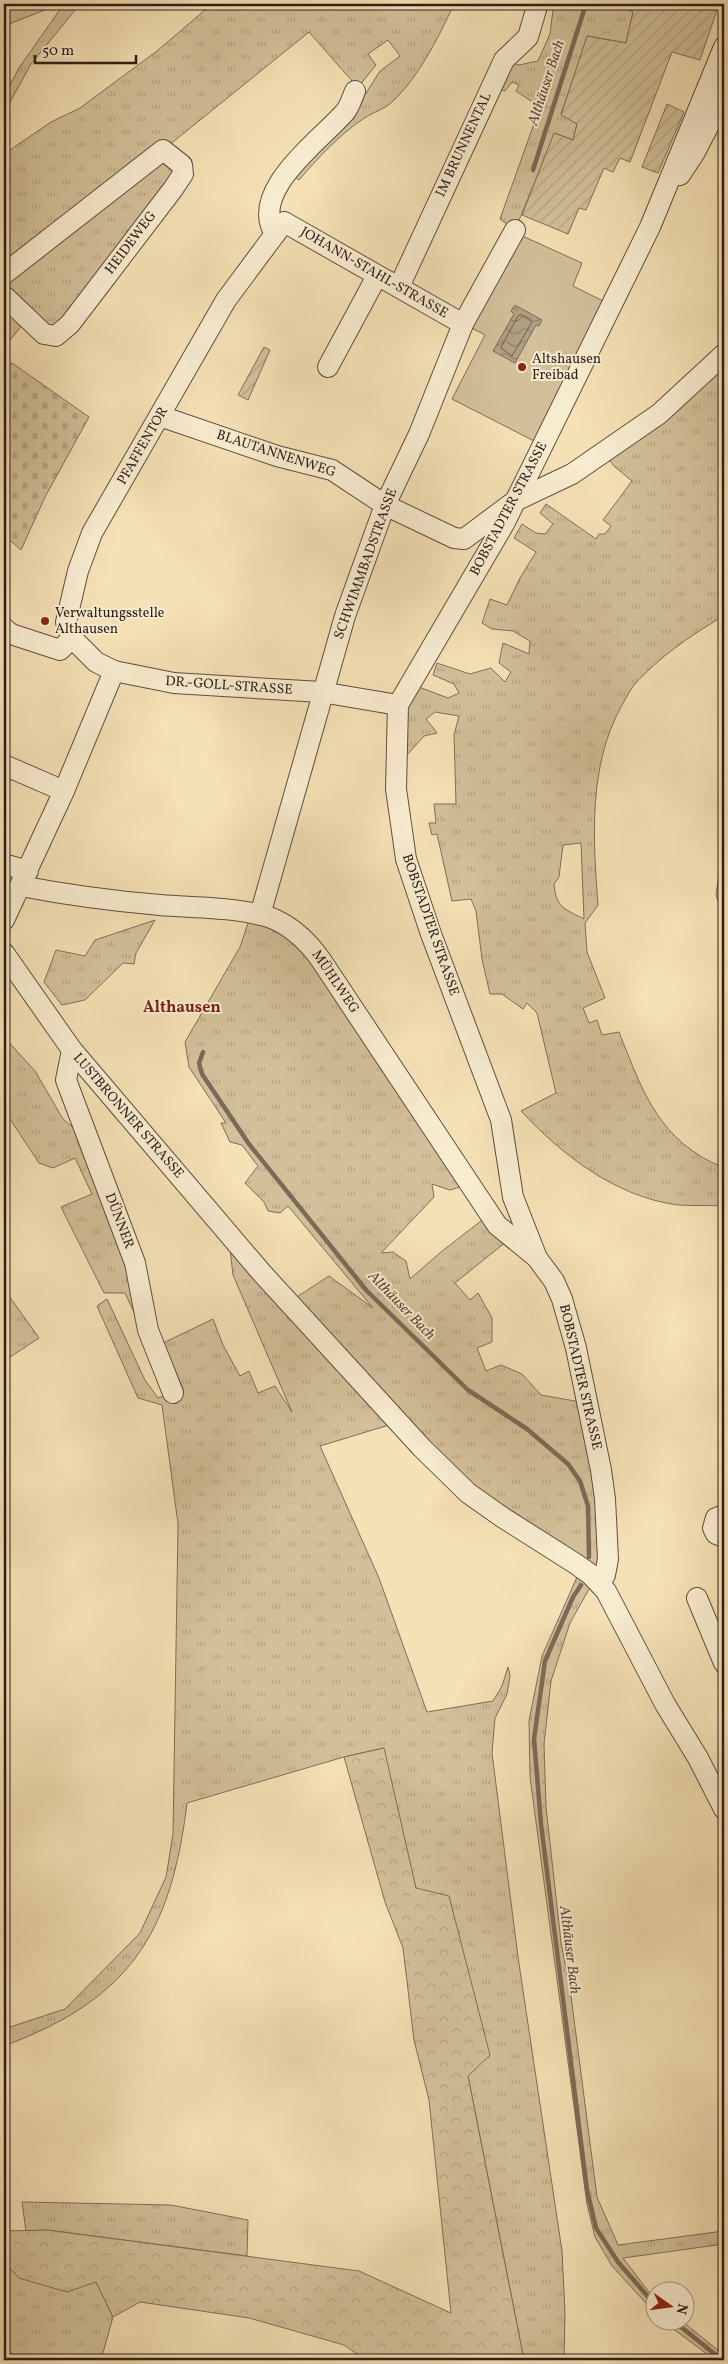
<svg xmlns="http://www.w3.org/2000/svg" width="728" height="2364" font-family="Vollkorn,serif">
<defs>
<pattern id="grass-tufts" width="24" height="20" patternUnits="userSpaceOnUse" patternTransform="scale(1.25)"><rect width="24" height="20" fill="#d2c09a"/><path d="M3 7l-1-3M5 7V3M7 7l1-3M15 17l-1-3M17 17v-4M19 17l1-3" fill="none" stroke="#b4a584"/></pattern>
<pattern id="forest-crowns" width="20" height="18" patternUnits="userSpaceOnUse" patternTransform="scale(1.25)"><rect width="20" height="18" fill="#d2c09a"/><path d="M2 6a3 3 0 1 1 6 0M12 15a3 3 0 1 1 6 0" fill="none" stroke="#b4a584"/></pattern>
<pattern id="cemetery-stones" width="16" height="16" patternUnits="userSpaceOnUse" patternTransform="scale(1.25)"><rect width="16" height="16" fill="#d2c09a"/><path d="M2 7V4a2 2 0 0 1 4 0v3zM10 15v-3a2 2 0 0 1 4 0v3z" fill="#b4a584"/></pattern>
<pattern id="garden-furrows" width="10" height="10" patternUnits="userSpaceOnUse" patternTransform="scale(1.25)"><rect width="10" height="10" fill="#d2c09a"/><path d="M-1 1l2-2M0 10L10 0M9 11l2-2" fill="none" stroke="#b4a584"/></pattern>
<pattern id="water-waves" width="16" height="10" patternUnits="userSpaceOnUse" patternTransform="scale(1.25)"><rect width="16" height="10" fill="#b09f80"/><path d="M0 5q4-4 8 0t8 0" fill="none" stroke="#8f8168"/></pattern>
</defs>
<rect width="100%" height="100%" fill="#f4e1b5"/>
<filter id="stains"><feTurbulence type="fractalNoise" baseFrequency=".004" numOctaves="4"/><feColorMatrix values="0 0 0 0 .2 0 0 0 0 .09 0 0 0 0 .02 0 0 0 .5 -.17"/></filter>
<radialGradient id="worn" r=".72"><stop offset=".6" stop-color="#630" stop-opacity="0"/><stop offset="1" stop-color="#630" stop-opacity=".3"/></radialGradient>
<!-- grass -->
<g fill="url(#grass-tufts)" stroke="#7f6f59" fill-rule="evenodd">
<path d="M4 4H80L31 64 4 113V96L19 68 61 8H50L4 26Z"/>
<path d="M212 4H454C440 35 414 86 387 106 379 111 370 114 363 119 339 135 318 158 299 180L286 170 356 109 380 71 400 56 388 40 368 54 376 65 355 91 353 82 309 32 163 150 182 165 56 336 4 296V154L51 122 80 108 157 51Z"/>
<path d="M540 4H623L622 7 633 12 626 43 588 36 561 114 577 124 573 140 555 133 515 230 500 219 536 118 537 105 516 91 519 85 512 82 505 91 491 87 504 60 519 65 538 61 550 34 553 10Z"/>
<path d="M724 334V616C692 634 658 658 634 685 629 691 626 699 622 705 588 766 593 838 598 905L585 923 587 952 605 998 583 1008 589 1023 597 1020 602 1035 619 1032C643 1093 659 1141 724 1168V1206C709 1205 693 1206 678 1205 616 1197 562 1155 521 1111L556 1093 537 1013 527 1003 523 1009 502 994H490L482 959 476 911 471 899 452 901 437 834 432 835 429 823H436L434 804H456L454 735 459 716 435 712 426 719 437 733 424 736 406 756 398 705 411 684 448 698 459 693 454 684 433 675 437 663 470 674 491 668 505 682 511 672 499 663 503 643 529 654 530 641 513 631 492 629 482 623 490 599 507 605 520 578 536 552 514 538 522 524 536 533 545 534 553 524 540 513 546 504 596 539 599 534H605L611 526 603 520 632 481 614 466 604 453 710 367ZM581 843 584 919C564 909 556 907 554 884L559 877 563 845Z"/>
<path d="M724 872V924L716 894 719 874Z"/>
<path d="M251 914 291 929 470 1184 450 1190 432 1184 434 1197 381 1253 393 1252 406 1261 410 1279 441 1252 490 1214 512 1237 455 1283 470 1300 478 1293 492 1318V1342L477 1348 486 1371 501 1365 522 1374 541 1395 586 1403 601 1470 600 1583 589 1589 570 1623 551 1681 544 1744 546 1807 561 1942 571 1996 597 2197 618 2245 724 2231V2244L623 2258 655 2300V2313L612 2266 595 2237 587 2204 530 1777 529 1721 542 1656 581 1568 502 1517 399 1422 320 1446 379 1578 427 1712 493 1701 502 1686 508 1667 510 1676 507 1694 495 1718 492 1753 518 1957 562 2251 565 2312 564 2360H524L468 2076 416 1889 383 1748 344 1757 187 1803C171 1934 130 1999 4 2046V2029L65 2009 140 1933 166 1877 173 1834 178 1524 162 1405 138 1398 97 1306 107 1299 145 1380 158 1398 173 1393 176 1404 184 1391 163 1343 213 1319 223 1345 240 1376 249 1371 258 1393 275 1386 292 1412 233 1275 228 1232 289 1302 329 1276 373 1308 288 1206 280 1213 268 1211 264 1202 245 1183 258 1166 242 1145 230 1142 221 1123H226L189 1067 185 1042 240 947Z"/>
<path d="M155 920 136 953 134 964 123 963 85 1000 62 1005 44 982 56 950 85 956 95 940Z"/>
<path d="M4 1037 35 1071 63 1119 89 1141 135 1263 140 1325 125 1293H104L61 1207 92 1194 75 1158 53 1168 39 1163 4 1110Z"/>
<path d="M4 1289 39 1338 4 1361Z"/>
<path d="M22 2202 171 2205 248 2220 247 2256 47 2230 26 2231Z"/>
<path d="M4 2262 19 2278 96 2282 113 2317 101 2360H26L4 2350Z"/>
<path d="M664 2322H683L724 2355V2360H715Z"/>
</g>
<!-- forest -->
<g fill="url(#forest-crowns)" stroke="#7f6f59">
<path d="M4 300 26 320 4 348Z"/>
<path d="M384 1748 416 1888 449 1896 490 2055 468 2076 524 2360H366L344 2345 249 2318 140 2302 113 2317 96 2282 67 2292 19 2278 4 2262V2231L47 2230 359 2271 451 2313 429 2100 414 2040 403 1948 385 1902 344 1757Z"/>
</g>
<!-- cemetery -->
<path fill="url(#cemetery-stones)" stroke="#7f6f59" d="M12 363 89 417 45 497 21 550 4 535V368Z"/>
<!-- garden -->
<g fill="url(#garden-furrows)" stroke="#7f6f59">
<path d="M623 4H719L700 60 672 52 630 162 620 158 613 172 604 168 586 210 579 208 568 234 522 215 554 133 573 140 577 124 561 115 587 36 626 43 633 12 622 7Z"/>
<path d="M667 104 684 112 658 173 642 167Z"/>
<path d="M264 347 270 350 248 400 238 395Z"/>
</g>
<!-- pitch -->
<path fill="#d2c09a" stroke="#7f6f59" d="M518 234 582 263 573 286 607 303 536 442 452 399 485 335 468 326Z"/>
<!-- water -->
<path fill="url(#water-waves)" stroke="#7b6b56" d="M515 305 542 320 539 326 536 325 515 363 493 351 514 314 511 311Z"/>
<g fill="none" stroke-linecap="round" stroke-linejoin="round">
<!-- shore -->
<path stroke="#6e5e4c" stroke-width="1" d="M519 315H522L532 322 512 356 501 348Z"/>
<!-- stream -->
<g stroke="#7b6b56" stroke-width="4.5">
<path d="M533 170 586 4"/>
<path d="M203 1052 199 1063 202 1074 249 1144 366 1290 468 1390 527 1429 568 1464 580 1481 588 1506 589 1557"/>
<path d="M581 1585 573 1597 545 1661 534 1739 541 1824 587 2190 596 2228 618 2262 656 2306"/>
<path d="M675 2322 722 2360"/>
</g>
<defs>
<g id="minor">
<path d="M680 175 695 152 724 96"/>
<path d="M275 234C248 191 321 140 345 112 350 106 352 98 355 91"/>
<path d="M4 274 163 150 182 165 183 174 173 189 70 324 56 336 44 334 4 296"/>
<path d="M399 287 504 60 528 37 536 10"/>
<path d="M328 367 377 276"/>
<path d="M160 416 277 456 332 470 385 505 454 538 464 539 515 501 572 474 659 414 724 354"/>
<path d="M4 628 11 634 60 650 72 638"/>
<path d="M398 705 321 692 174 683 114 671 96 662 72 638 66 622 78 571 92 533 226 300 284 222 463 324"/>
<path d="M4 765 64 791"/>
<path d="M4 864 28 871"/>
<path d="M21 886C67 895 113 901 160 905 192 908 248 907 276 920 295 929 309 943 321 960L497 1225 536 1257"/>
<path d="M260 915 345 616 385 505 419 434 463 324 515 230"/>
<path d="M4 920 64 791 114 671"/>
<path d="M4 953 72 1050 261 1272 422 1448 468 1493 502 1517 576 1564 590 1574 606 1591 665 1704 698 1758 724 1809"/>
<path d="M72 1050 66 1080 135 1263 148 1330 173 1393"/>
<path d="M724 1515 716 1518 713 1528 716 1534 724 1537"/>
<path d="M600 1583 605 1575 608 1559 605 1499 601 1470 576 1348 562 1299 554 1281 537 1258 513 1197 501 1120 431 934 406 859 396 789 398 705 504 524 650 227 724 47"/>
<path d="M697 1598 724 1663"/>
</g>
</defs>
<!-- minor casing -->
<use href="#minor" stroke="#5e4f3f" stroke-width="22"/>
<!-- minor -->
<use href="#minor" stroke="#f8eccf" stroke-width="20"/>
</g>
<!-- markers -->
<g fill="#8f2418" stroke="#f8eccf" stroke-width="2">
<circle cx="522" cy="367" r="5"/>
<circle cx="45" cy="621" r="5"/>
</g>
<g text-anchor="middle" dominant-baseline="central" stroke-width="4" stroke-linejoin="round" paint-order="stroke">
<!-- street labels -->
<g font-size="14" fill="#2c1e18" stroke="#f8eccf">
<text transform="translate(464 145) rotate(-65)">IM BRUNNENTAL</text>
<text transform="translate(131 243) rotate(-53)">HEIDEWEG</text>
<text transform="translate(374 273) rotate(30)">JOHANN-STAHL-STRASSE</text>
<text transform="translate(143 446) rotate(-60)">PFAFFENTOR</text>
<text transform="translate(276 454) rotate(18)">BLAUTANNENWEG</text>
<text transform="translate(509 509) rotate(-62)">BOBSTADTER STRASSE</text>
<text transform="translate(366 564) rotate(-70)">SCHWIMMBADSTRASSE</text>
<text transform="translate(229 686) rotate(4)">DR.-GOLL-STRASSE</text>
<text transform="translate(430 925) rotate(71)">BOBSTADTER STRASSE</text>
<text transform="translate(335 982) rotate(56)">MÜHLWEG</text>
<text transform="translate(128 1116) rotate(49)">LUSTBRONNER STRASSE</text>
<text transform="translate(119 1221) rotate(69)">DÜNNER</text>
<text transform="translate(580 1377) rotate(77)">BOBSTADTER STRASSE</text>
</g>
<!-- poi labels -->
<g font-size="14" fill="#2c1e18" stroke="#f8eccf" text-anchor="start">
<text x="532" y="359">Altshausen<tspan x="532" dy="16">Freibad</tspan></text>
<text x="55" y="613">Verwaltungsstelle<tspan x="55" dy="16">Althausen</tspan></text>
</g>
<!-- water labels -->
<g font-size="15" font-style="italic" fill="#5a4b3c" stroke="#f8eccf">
<text transform="translate(547 83) rotate(-72)">Althäuser Bach</text>
<text transform="translate(401 1306) rotate(46)">Althäuser Bach</text>
<text transform="translate(569 1950) rotate(83)">Althäuser Bach</text>
</g>
<!-- quarter labels -->
<g font-size="16" font-weight="bold" fill="#7a1f14" stroke="#f8eccf">
<text x="182" y="1008">Althausen</text>
</g>
</g>
<!-- margin -->
<rect width="728" height="2364" fill="none" stroke="#f4e1b5" stroke-width="20"/>
<rect x="5" y="5" width="718" height="2354" fill="none" stroke="#2c1e18" stroke-width="2.5"/>
<rect x="10" y="10" width="708" height="2344" fill="none" stroke="#2c1e18"/>
<!-- north arrow -->
<g transform="translate(670 2306) rotate(104)"><circle r="24" fill="#f8eccf" stroke="#a69a86"/>
<path d="M0-4L9 19L0 12L-9 19Z" fill="#8f2418"/>
<text y="-8" font-size="14" font-weight="bold" text-anchor="middle" fill="#2c1e18">N</text>
</g>
<!-- scale -->
<path d="M35 55v8h101v-8" fill="none" stroke="#2c1e18" stroke-width="2.5"/>
<text x="42" y="55" font-size="15" fill="#2c1e18" stroke="#f8eccf" stroke-width="4" paint-order="stroke">50 m</text>
<rect width="100%" height="100%" filter="url(#stains)"/>
<rect width="100%" height="100%" fill="url(#worn)"/>
</svg>
